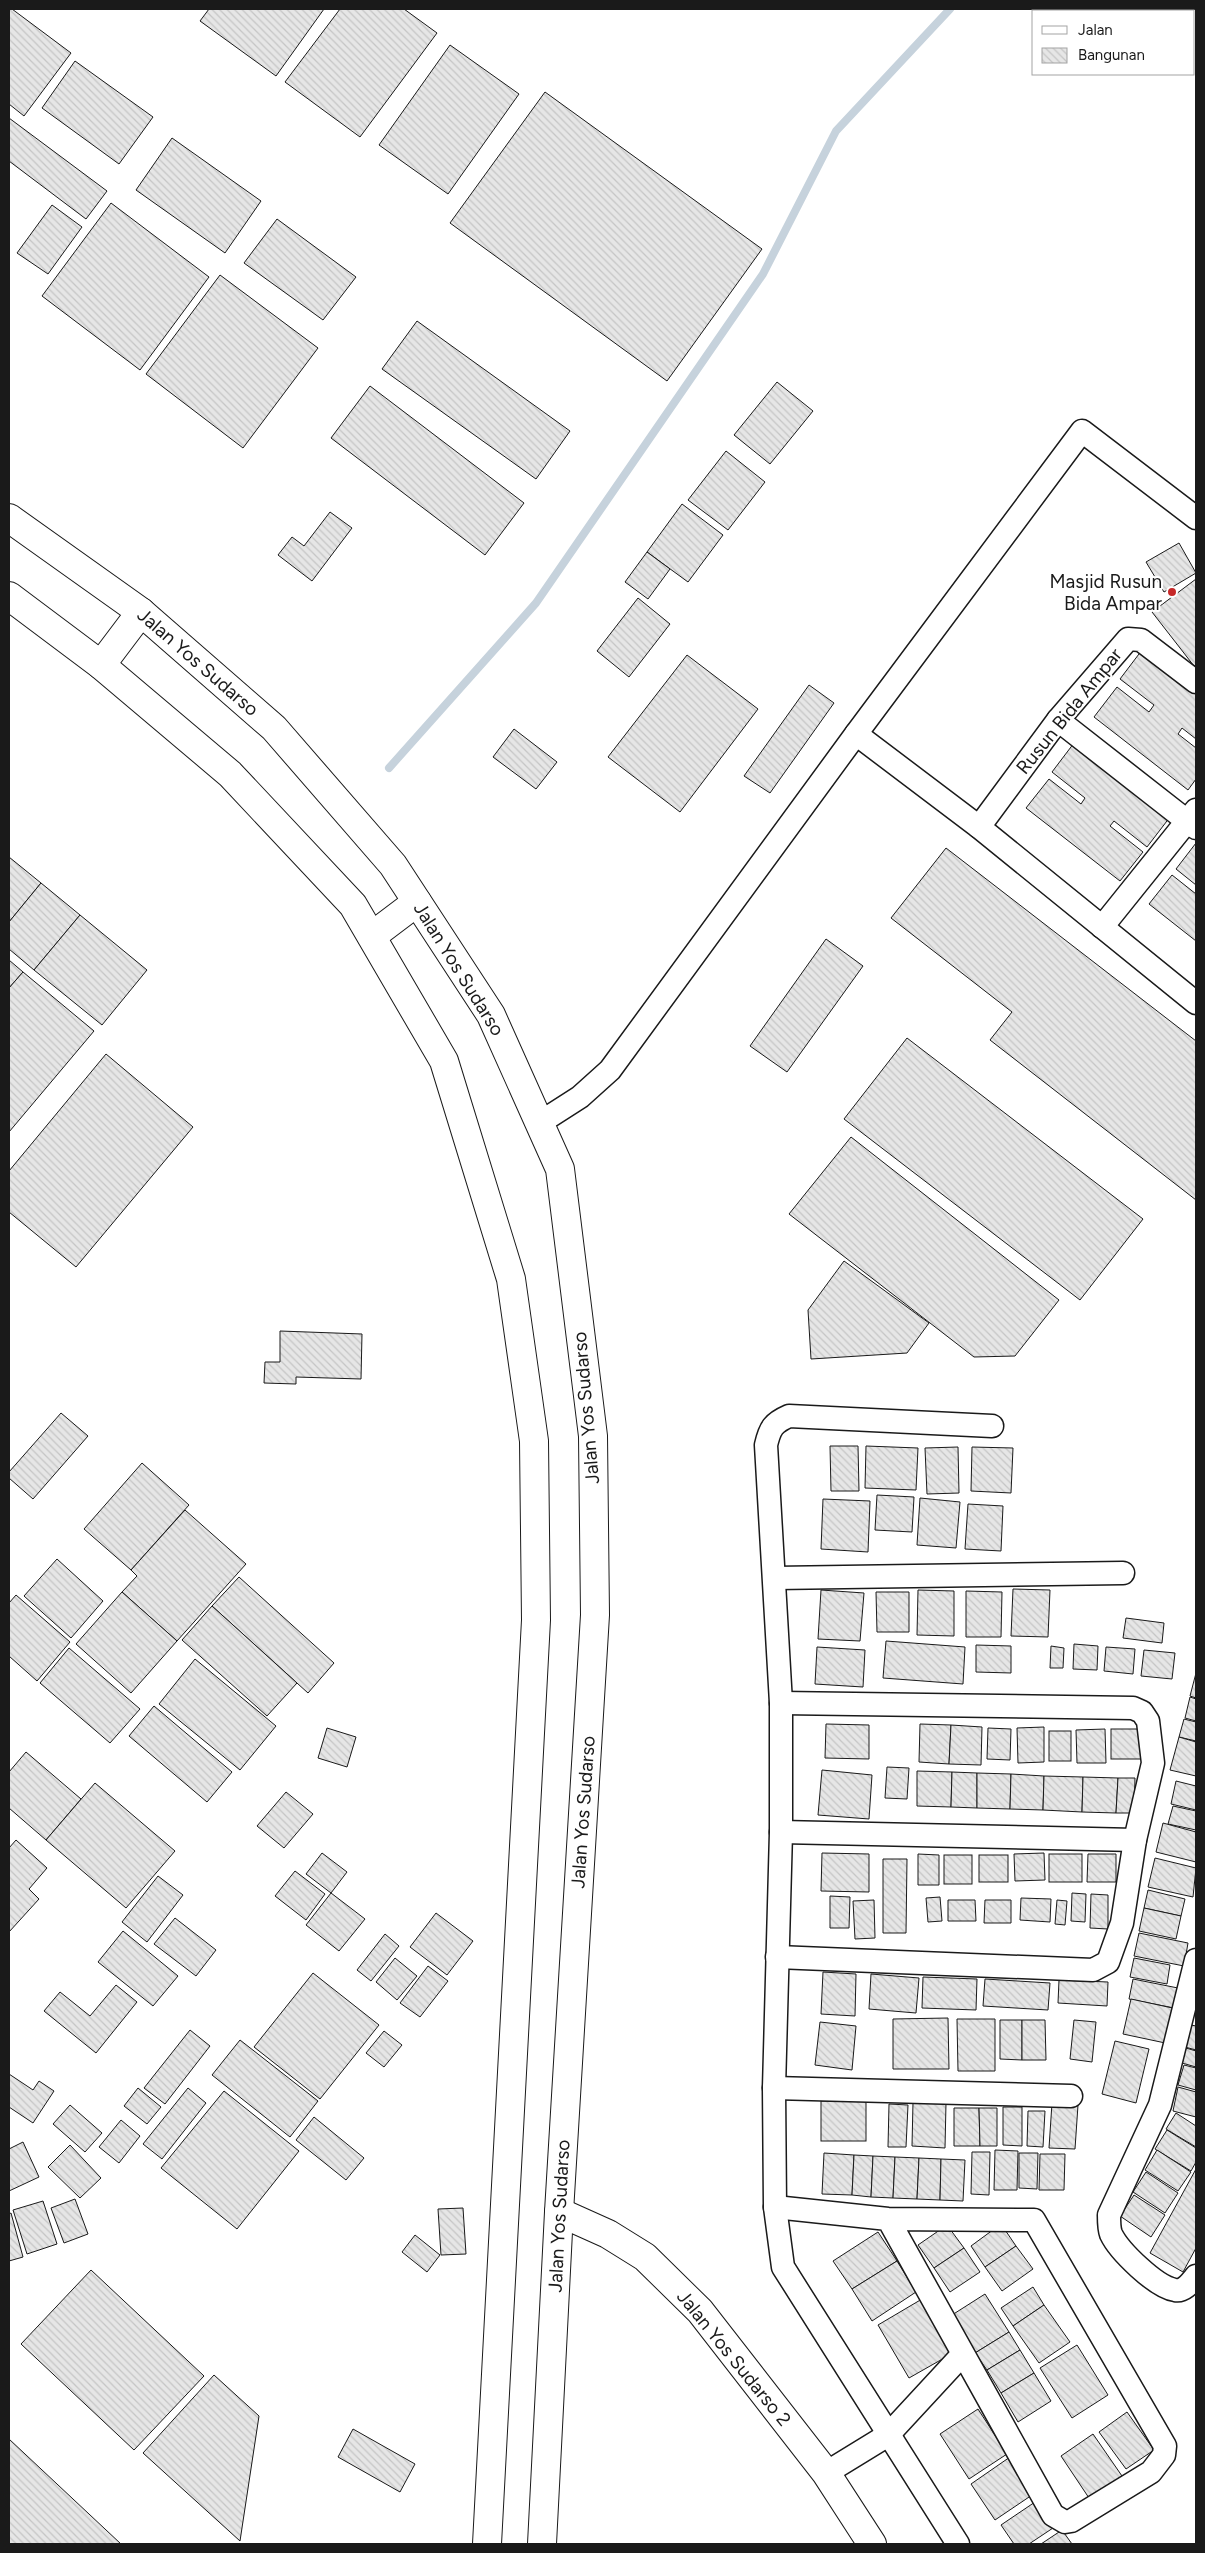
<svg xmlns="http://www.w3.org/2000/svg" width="1205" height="2553" font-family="Figtree,sans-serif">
<defs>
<pattern id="building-back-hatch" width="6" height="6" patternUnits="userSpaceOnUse" patternTransform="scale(1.25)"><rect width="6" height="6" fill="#e6e6e6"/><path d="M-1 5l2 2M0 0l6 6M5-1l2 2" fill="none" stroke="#c5c5c5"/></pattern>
</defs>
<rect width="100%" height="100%" fill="#fff"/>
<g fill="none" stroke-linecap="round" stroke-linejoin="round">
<!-- stream -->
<path stroke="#c6d2dc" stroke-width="8" d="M389 768 536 603 763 274 836 131 950 9"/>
</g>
<!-- building -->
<g fill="url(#building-back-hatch)" stroke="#1a1a1a">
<path d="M9 9H12L71 53 24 116 9 104Z"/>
<path d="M209 9H324L276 76 200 21Z"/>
<path d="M340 9H404L437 33 360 137 285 82Z"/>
<path d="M450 45 519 94 448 194 379 145Z"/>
<path d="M75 61 153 117 119 164 42 108Z"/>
<path d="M545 92 762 249 667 381 450 223Z"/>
<path d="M9 118 107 191 86 219 9 161Z"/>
<path d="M172 138 261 201 225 253 136 190Z"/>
<path d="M111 203 209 277 140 370 42 296Z"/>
<path d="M52 205 82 227 48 274 17 253Z"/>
<path d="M277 219 356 277 323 320 244 263Z"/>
<path d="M220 275 318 348 243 448 146 374Z"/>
<path d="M417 321 570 431 536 479 382 369Z"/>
<path d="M777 382 813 411 770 464 734 435Z"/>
<path d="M370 386 524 503 485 555 331 438Z"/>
<path d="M726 451 765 482 728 530 688 500Z"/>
<path d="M682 504 723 535 688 582 647 552Z"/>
<path d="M330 512 352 528 312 581 278 555 292 537 304 546Z"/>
<path d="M1179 543 1196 573 1164 592 1146 562Z"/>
<path d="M647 552 670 569 648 599 625 582Z"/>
<path d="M1196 579V665L1194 666 1152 612Z"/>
<path d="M638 598 670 624 629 677 597 651Z"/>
<path d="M1142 650 1196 692V739L1182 728 1178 734 1196 748V779L1188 790 1094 717 1117 687 1149 712 1154 705 1120 679Z"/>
<path d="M687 655 758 709 680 812 608 757Z"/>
<path d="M809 685 834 703 770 793 744 776Z"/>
<path d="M514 729 557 762 536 789 493 757Z"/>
<path d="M1074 743 1170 817 1147 847 1114 821 1110 826 1143 852 1120 881 1026 808 1049 779 1081 804 1085 798 1052 772Z"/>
<path d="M1196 843V885L1176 869Z"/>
<path d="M946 848 1196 1041V1200L990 1040 1012 1012 891 918Z"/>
<path d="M9 857 41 883 9 922Z"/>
<path d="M1172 875 1196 894V941L1149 904Z"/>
<path d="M41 883 80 915 34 970 9 949V922Z"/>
<path d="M80 915 147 970 102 1025 34 970Z"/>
<path d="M826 939 863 966 787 1072 750 1046Z"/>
<path d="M9 960 23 972 9 988Z"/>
<path d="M23 972 94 1031 9 1132V988Z"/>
<path d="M907 1038 1143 1219 1080 1300 844 1119Z"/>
<path d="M106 1054 193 1127 76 1267 9 1212V1171Z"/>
<path d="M851 1137 1059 1300 1015 1356 974 1357 789 1214Z"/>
<path d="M844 1261 929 1323 907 1353 811 1359 808 1310Z"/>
<path d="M280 1331 362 1334 361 1379 296 1377V1384L264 1383 265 1362H280Z"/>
<path d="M61 1413 88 1436 33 1499 9 1478V1472Z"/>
<path d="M830 1446H858L859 1491H831Z"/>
<path d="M866 1446 918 1448 916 1490 865 1488Z"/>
<path d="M958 1447 959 1493 927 1494 925 1448Z"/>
<path d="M972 1447 1013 1448 1011 1493 971 1491Z"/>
<path d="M142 1463 189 1505 131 1570 84 1529Z"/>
<path d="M877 1495 914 1497 912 1532 875 1530Z"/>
<path d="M920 1498 960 1502 956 1548 917 1545Z"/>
<path d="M823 1499 870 1501 868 1552 821 1549Z"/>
<path d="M968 1504 1003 1506 1001 1551 965 1549Z"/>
<path d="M185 1510 246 1564 177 1641 122 1592 137 1576 131 1570Z"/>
<path d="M57 1559 103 1601 71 1638 24 1596Z"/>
<path d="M239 1577 334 1663 308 1693 212 1606Z"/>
<path d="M1013 1589 1050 1590 1048 1637 1011 1636Z"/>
<path d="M821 1590 864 1593 860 1641 818 1639Z"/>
<path d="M918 1590 954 1591V1636L917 1635Z"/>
<path d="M966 1591 1002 1592 1001 1637H966Z"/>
<path d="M122 1592 177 1641 131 1693 76 1644Z"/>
<path d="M876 1592H909V1632H877Z"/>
<path d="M16 1595 70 1642 37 1681 9 1656V1603Z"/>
<path d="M212 1606 297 1683 267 1716 182 1640Z"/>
<path d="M1126 1618 1164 1623 1162 1643 1123 1638Z"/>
<path d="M886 1641 965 1647 963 1684 883 1678Z"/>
<path d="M1074 1644 1098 1646 1097 1670 1073 1669Z"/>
<path d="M976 1645 1011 1646V1673L976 1672Z"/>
<path d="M1051 1646 1064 1648 1063 1668H1050Z"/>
<path d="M817 1647 865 1650 863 1687 815 1684Z"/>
<path d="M1106 1647 1135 1649 1133 1674 1104 1671Z"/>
<path d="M69 1648 140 1709 110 1743 40 1683Z"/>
<path d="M1144 1650 1175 1653 1172 1679 1141 1676Z"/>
<path d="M195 1659 276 1726 240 1770 159 1704Z"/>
<path d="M1196 1673V1698L1190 1696Z"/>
<path d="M1190 1697 1196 1699V1721L1185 1718Z"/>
<path d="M154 1706 232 1772 207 1802 129 1736Z"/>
<path d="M1184 1719 1196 1722V1741L1179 1737Z"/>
<path d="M826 1724 869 1725V1759L825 1758Z"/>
<path d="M920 1724 951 1725 949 1764 919 1762Z"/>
<path d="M951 1725 982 1727 981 1765 949 1764Z"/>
<path d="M1044 1727V1762L1018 1763 1017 1728Z"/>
<path d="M327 1728 356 1737 347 1767 318 1758Z"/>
<path d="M988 1728 1011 1729 1010 1760 987 1759Z"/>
<path d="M1105 1729 1106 1763H1077L1076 1730Z"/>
<rect x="1111" y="1729" width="30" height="30"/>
<rect x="1049" y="1731" width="22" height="30"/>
<path d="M1179 1737 1196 1742V1776L1170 1770Z"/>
<path d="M26 1752 81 1799 46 1840 9 1808V1772Z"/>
<path d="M887 1767 909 1768 907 1799 885 1798Z"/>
<path d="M822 1770 872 1775 869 1819 818 1815Z"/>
<path d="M917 1771 952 1772 951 1807 917 1806Z"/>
<path d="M952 1772 977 1773V1808L951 1807Z"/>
<path d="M977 1773 1011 1774 1010 1809 977 1808Z"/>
<path d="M1011 1774 1044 1776 1043 1810 1010 1809Z"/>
<path d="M1044 1776 1083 1777 1082 1812 1043 1810Z"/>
<path d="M1083 1777 1118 1778 1116 1813 1082 1812Z"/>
<path d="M1118 1778H1135L1134 1813H1116Z"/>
<path d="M1176 1781 1196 1786V1810L1171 1804Z"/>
<path d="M95 1783 175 1851 126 1908 46 1840Z"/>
<path d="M286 1792 313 1814 284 1848 257 1826Z"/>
<path d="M1173 1806 1196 1811V1830L1168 1824Z"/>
<path d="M1163 1823 1196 1832V1862L1156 1852Z"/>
<path d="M16 1840 47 1868 29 1889 39 1899 9 1932V1848Z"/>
<path d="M322 1853 347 1872 331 1893 306 1874Z"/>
<path d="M822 1853 869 1854V1892L821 1891Z"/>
<path d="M1044 1853 1045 1880 1015 1881 1014 1854Z"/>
<path d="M918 1854 939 1855V1885H918Z"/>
<rect x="1049" y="1854" width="33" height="28"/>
<path d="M1088 1854H1116V1882H1087Z"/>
<rect x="944" y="1855" width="28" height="29"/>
<rect x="979" y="1855" width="29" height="27"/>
<path d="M1155 1858 1196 1868 1193 1897 1148 1887Z"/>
<path d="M883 1859H907L906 1933H883Z"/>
<path d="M295 1871 325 1894 306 1920 275 1896Z"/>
<path d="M158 1876 183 1895 147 1942 122 1922Z"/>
<path d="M1148 1890 1185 1899 1181 1916 1144 1908Z"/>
<path d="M331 1893 365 1919 339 1951 306 1925Z"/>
<path d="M1072 1893 1086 1894 1085 1922 1071 1921Z"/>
<path d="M1091 1894 1108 1895V1929L1090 1928Z"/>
<path d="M830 1896 850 1897 849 1928H830Z"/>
<path d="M940 1897 942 1921 928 1922 926 1898Z"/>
<path d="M1021 1898 1051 1899 1050 1922 1020 1920Z"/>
<path d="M874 1900 875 1938 855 1939 853 1901Z"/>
<path d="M948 1900H975L976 1921H948Z"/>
<path d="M985 1900H1011V1923H984Z"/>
<path d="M1057 1900 1067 1901 1065 1925 1055 1924Z"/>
<path d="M1144 1908 1181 1916 1176 1939 1139 1931Z"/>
<path d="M436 1913 473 1941 447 1975 410 1947Z"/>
<path d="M175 1918 216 1950 196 1976 154 1944Z"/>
<path d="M123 1931 178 1976 153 2006 98 1962Z"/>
<path d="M1139 1933 1188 1943 1184 1966 1134 1956Z"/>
<path d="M385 1934 399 1946 371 1981 357 1970Z"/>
<path d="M395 1958 417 1976 397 2000 376 1982Z"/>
<path d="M1134 1958 1170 1965 1167 1984 1130 1977Z"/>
<path d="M428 1966 448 1981 420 2017 400 2003Z"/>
<path d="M823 1972 856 1974 855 2016 821 2014Z"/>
<path d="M313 1973 379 2025 320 2099 254 2047Z"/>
<path d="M871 1974 919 1978 916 2013 869 2009Z"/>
<path d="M923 1977 977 1979 976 2010 922 2008Z"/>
<path d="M985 1979 1050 1983 1048 2010 983 2006Z"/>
<path d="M1133 1979 1178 1988 1174 2008 1129 1999Z"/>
<path d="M1059 1980 1108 1982 1107 2006 1058 2003Z"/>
<path d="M116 1985 137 2002 96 2053 44 2011 60 1992 90 2016Z"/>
<path d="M1131 1999 1177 2009 1170 2044 1123 2034Z"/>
<path d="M948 2018 949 2069H893V2019Z"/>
<path d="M957 2019H995V2071H958Z"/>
<path d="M1000 2020H1022V2060L1000 2059Z"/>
<path d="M1022 2020H1045L1046 2060H1022Z"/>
<path d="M1074 2020 1096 2022 1092 2062 1070 2059Z"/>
<path d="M820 2022 856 2026 852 2070 815 2065Z"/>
<path d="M1191 2025 1196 2026V2050L1185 2047Z"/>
<path d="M190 2030 210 2046 165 2104 144 2088Z"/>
<path d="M384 2031 402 2045 384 2067 366 2053Z"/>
<path d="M240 2040 318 2101 290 2137 212 2075Z"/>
<path d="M1115 2041 1149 2049 1136 2103 1102 2094Z"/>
<path d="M1186 2048 1196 2051V2067L1182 2063Z"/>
<path d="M1184 2065 1196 2068V2090L1178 2085Z"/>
<path d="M9 2074 33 2090 39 2081 54 2091 33 2123 9 2107Z"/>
<path d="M1178 2087 1196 2092V2117L1173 2111Z"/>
<path d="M138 2088 161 2107 147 2124 124 2106Z"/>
<path d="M188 2088 206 2103 162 2159 143 2144Z"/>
<path d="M224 2091 299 2151 237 2229 161 2168Z"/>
<rect x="821" y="2101" width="45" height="40"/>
<path d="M913 2102 946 2103 945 2148 912 2146Z"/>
<path d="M1052 2103 1078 2105 1075 2149 1049 2148Z"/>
<path d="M889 2104 908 2105 906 2147H888Z"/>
<path d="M70 2105 102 2133 85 2152 53 2124Z"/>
<path d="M1003 2107H1022V2146L1003 2145Z"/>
<path d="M954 2108H979L980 2146H954Z"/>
<path d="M979 2108H997V2146H980Z"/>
<path d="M1028 2111H1045L1043 2147 1027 2146Z"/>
<path d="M1176 2113 1196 2126V2147L1166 2129Z"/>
<path d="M314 2117 364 2158 346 2180 296 2140Z"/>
<path d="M121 2120 140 2136 119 2163 99 2147Z"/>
<path d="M1167 2130 1196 2148V2162L1191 2171 1155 2149Z"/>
<path d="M23 2142 39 2177 9 2191V2149Z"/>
<path d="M70 2145 101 2178 80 2198 48 2167Z"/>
<path d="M995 2150 1018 2151 1017 2190H994Z"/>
<path d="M1157 2150 1191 2172 1178 2191 1145 2170Z"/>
<path d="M972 2152H990L989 2195 971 2194Z"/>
<path d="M824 2153 854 2155 852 2195 822 2194Z"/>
<path d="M1019 2153H1038L1037 2189 1019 2188Z"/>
<path d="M1040 2154H1065L1064 2190H1039Z"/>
<path d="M854 2155 873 2156 871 2197 852 2195Z"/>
<path d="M873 2156 895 2157 893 2198 871 2197Z"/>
<path d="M895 2157 919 2158 917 2199 893 2198Z"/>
<path d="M919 2158 941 2159 940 2200 917 2199Z"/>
<path d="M941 2159 965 2160 963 2201 940 2200Z"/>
<path d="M1196 2169V2248L1183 2272 1150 2253Z"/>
<path d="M1146 2172 1178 2193 1165 2213 1133 2192Z"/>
<path d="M1134 2195 1165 2215 1151 2237 1120 2216Z"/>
<path d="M75 2199 88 2234 64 2243 51 2208Z"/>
<path d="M43 2201 57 2244 27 2254 13 2210Z"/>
<path d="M463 2208 466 2254 441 2255 438 2209Z"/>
<path d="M11 2213 23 2257 9 2261V2214Z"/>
<path d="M1001 2224 1016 2246 985 2267 971 2246Z"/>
<path d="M947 2225 964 2248 934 2268 918 2245Z"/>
<path d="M878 2232 897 2261 852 2289 833 2261Z"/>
<path d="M415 2235 440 2255 427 2272 402 2252Z"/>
<path d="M1016 2246 1033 2269 1002 2291 985 2267Z"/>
<path d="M964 2248 980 2272 950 2292 934 2268Z"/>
<path d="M897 2261 916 2292 872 2321 852 2289Z"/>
<path d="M91 2270 204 2376 134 2450 21 2344Z"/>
<path d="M1033 2287 1044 2305 1013 2326 1001 2308Z"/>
<path d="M985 2294 1009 2332 975 2353 952 2315Z"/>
<path d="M922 2299 953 2353 909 2378 878 2325Z"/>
<path d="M1044 2305 1070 2342 1039 2363 1013 2326Z"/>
<path d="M1009 2332 1020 2350 987 2370 975 2353Z"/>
<path d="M1077 2345 1108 2395 1072 2418 1040 2368Z"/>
<path d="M1020 2350 1034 2373 1001 2393 987 2370Z"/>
<path d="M1034 2373 1051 2401 1018 2422 1001 2393Z"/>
<path d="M214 2375 259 2416 240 2541 143 2453Z"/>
<path d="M978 2409 1007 2454 969 2479 940 2434Z"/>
<path d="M1127 2412 1154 2450 1126 2469 1099 2432Z"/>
<path d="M353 2429 415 2464 400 2492 338 2457Z"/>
<path d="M1093 2434 1122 2476 1089 2498 1061 2456Z"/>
<path d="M9 2439 121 2544H9Z"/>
<path d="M1010 2457 1035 2493 995 2520 971 2484Z"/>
<path d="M1038 2500 1056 2526 1029 2544H1014L1001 2525Z"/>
<path d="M1062 2530 1072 2544H1041Z"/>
</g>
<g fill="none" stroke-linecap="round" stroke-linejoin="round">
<defs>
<g id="street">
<path d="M1058 720 1196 828"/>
<path d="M856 734 979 827 1196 1003"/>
<path d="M979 827 1058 720 1128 639 1141 640 1196 682"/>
<path d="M1102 927 1196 810"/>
<path d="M541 1122 580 1097 610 1070 856 734 1082 431 1196 518"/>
<path d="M775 1578 1123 1573"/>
<path d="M781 1832 1135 1840"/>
<path d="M777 1957 1093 1970 1108 1962 1122 1923 1135 1840 1153 1763 1148 1721 1142 1712 1133 1708 781 1703"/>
<path d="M1196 1960 1160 2105 1109 2215C1109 2221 1109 2229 1111 2234 1119 2251 1156 2287 1175 2290 1184 2292 1191 2282 1196 2276"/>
<path d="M774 2088 1071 2096"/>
<path d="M775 2207 888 2219 1034 2220 1165 2446 1164 2455 1151 2472 1071 2521 1065 2522 1053 2515 888 2219"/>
<path d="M826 2473 888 2435 962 2355"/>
<path d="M958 2544 783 2267 775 2207 774 2088 781 1832V1703L766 1445C770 1428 773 1423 789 1416L992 1426"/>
</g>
<path id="secondary" d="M559 2212 608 2234 645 2257 700 2311 826 2473 872 2544"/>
<g id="primary">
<path d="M9 518 141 612 274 728 393 865 491 1015 560 1169 593 1436 595 1615 559 2212 542 2544"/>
<path d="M9 596 101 665 230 774 353 905 444 1061 511 1279 534 1441 536 1620 487 2544"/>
<path d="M101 665 141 612"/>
<path d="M372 936 417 902"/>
</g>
</defs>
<!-- street casing -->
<use href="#street" stroke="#1a1a1a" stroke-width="25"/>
<!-- secondary casing -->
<use href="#secondary" stroke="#1a1a1a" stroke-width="30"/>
<!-- primary casing -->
<use href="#primary" stroke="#1a1a1a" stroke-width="30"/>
<!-- street -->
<use href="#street" stroke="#fff" stroke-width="22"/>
<!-- secondary -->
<use href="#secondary" stroke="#fff" stroke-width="28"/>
<!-- primary -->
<use href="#primary" stroke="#fff" stroke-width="28"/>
</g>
<!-- markers -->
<circle fill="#c62828" stroke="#fff" stroke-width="2" cx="1172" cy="592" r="5"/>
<g text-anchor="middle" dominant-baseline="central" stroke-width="4" stroke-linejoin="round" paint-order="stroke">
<!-- poi labels -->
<g font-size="19" fill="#1a1a1a" stroke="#fff" text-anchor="end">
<text x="1162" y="581">Masjid Rusun<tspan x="1162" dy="22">Bida Ampar</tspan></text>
</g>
<!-- street labels -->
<g font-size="19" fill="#1a1a1a" stroke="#fff">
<text transform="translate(198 662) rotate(41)">Jalan Yos Sudarso</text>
<text transform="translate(1069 711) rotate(-51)">Rusun Bida Ampar</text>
<text transform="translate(459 969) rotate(58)">Jalan Yos Sudarso</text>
<text transform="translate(586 1408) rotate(-95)">Jalan Yos Sudarso</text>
<text transform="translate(583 1812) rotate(-86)">Jalan Yos Sudarso</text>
<text transform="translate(559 2216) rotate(-87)">Jalan Yos Sudarso</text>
<text transform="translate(734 2358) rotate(51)">Jalan Yos Sudarso 2</text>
</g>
</g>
<!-- border -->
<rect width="1205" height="2553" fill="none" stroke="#1a1a1a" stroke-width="20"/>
<!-- legend -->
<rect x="1032" y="10" width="162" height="65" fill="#ffffff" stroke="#a3a3a3"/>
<rect x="1042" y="26" width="25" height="8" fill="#ffffff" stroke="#a3a3a3"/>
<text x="1078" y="35" font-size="15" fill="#1a1a1a">Jalan</text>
<rect x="1042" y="48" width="25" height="15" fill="url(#building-back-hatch)" stroke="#a3a3a3"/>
<text x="1078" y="60" font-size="15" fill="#1a1a1a">Bangunan</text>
</svg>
